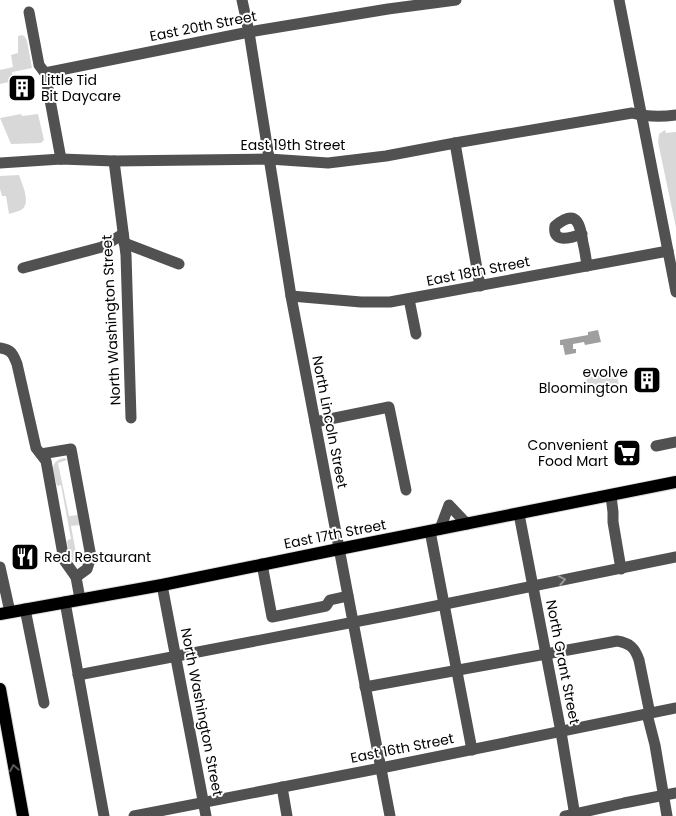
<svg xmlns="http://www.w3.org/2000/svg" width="676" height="816" font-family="Poppins,sans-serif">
<rect width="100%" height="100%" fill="#fff"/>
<!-- green -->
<g fill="#d8d8d8">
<path d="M22 35 25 37 27 41 32 68 12 72 13 81 0 84V70L13 67 11 55 18 53V36Z"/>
<path d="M21 114 22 116 38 114 44 140 41 143 11 144 0 118Z"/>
<path d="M665 130 666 133 676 132V228L658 142 659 134Z"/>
<path d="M19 175C22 184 32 204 21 210 17 212 12 213 9 214L6 196H2L0 189V176Z"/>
<path d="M617 372 619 387 589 392 586 377Z"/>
<path d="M65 458 67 460 58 463 69 516 78 515 80 525 71 526 77 558 86 557V563C69 566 70 555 67 542L68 540 71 539 61 485 57 486C54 473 47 461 65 458Z"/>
</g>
<!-- water -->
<path fill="#9f9f9f" d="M598 330 601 342 585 345 584 342 573 344V349H576V353L565 355 563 345H560V340L588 335V332Z"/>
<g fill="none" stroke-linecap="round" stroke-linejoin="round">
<defs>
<g id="major">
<path d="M0 614 162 585 339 549 676 482"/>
<path d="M0 689 23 816"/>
</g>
</defs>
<!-- major casing -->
<use href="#major" stroke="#dbdbdb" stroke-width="14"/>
<!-- minor -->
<g stroke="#515151" stroke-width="11">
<path d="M242 0 249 32 291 296 390 816"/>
<path d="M619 0 676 292"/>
<path d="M29 12 39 65 45 73 61 159"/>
<path d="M45 73 249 32 388 9 456 0"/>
<path d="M455 143 480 286"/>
<path d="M114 161 126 255 131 418"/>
<path d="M0 163 61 159 114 161 269 159 328 163 386 156 455 143 632 113C647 117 661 117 676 115"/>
<path d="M582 234C571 238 552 244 555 226 577 208 580 224 583 243 585 251 586 258 587 266"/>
<path d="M124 243 179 264"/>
<path d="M23 268 102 247 123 234"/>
<path d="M291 296 361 302H390L668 251"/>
<path d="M409 299 416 334"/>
<path d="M0 348C12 350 13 354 17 364L36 448 46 461 64 560 76 577 80 599"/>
<path d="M315 422 389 407 406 490"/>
<path d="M656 446 676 442"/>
<path d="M41 454 71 449 91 557 87 569 76 577"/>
<path d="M611 496 613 512V522L621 569"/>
<path d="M519 514 561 732 575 816"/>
<path d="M440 529 449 505 467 524"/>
<path d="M430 531 472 750"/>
<path d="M262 564 272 617 326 606 330 600 348 596"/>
<path d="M0 567 10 612"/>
<path d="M162 585 206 816"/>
<path d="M65 602 104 816"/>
<path d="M25 609 44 703"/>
<path d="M78 675 396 614 676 557"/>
<path d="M365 687 546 654 617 641C630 643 635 648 639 660L650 714"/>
<path d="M647 714 655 745 667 816"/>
<path d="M282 787 287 816"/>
<path d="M134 816 391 766 676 708"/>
<path d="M565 816 624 803 676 793"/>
</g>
<!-- major -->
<use href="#major" stroke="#000" stroke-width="12"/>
</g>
<!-- one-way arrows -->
<defs><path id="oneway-chevron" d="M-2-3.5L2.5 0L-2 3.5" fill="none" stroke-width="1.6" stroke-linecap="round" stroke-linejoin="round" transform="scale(1.25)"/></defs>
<use stroke="#979797" href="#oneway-chevron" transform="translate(562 580) rotate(-11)"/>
<use stroke="#595959" href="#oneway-chevron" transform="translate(14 768) rotate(-100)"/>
<!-- icons -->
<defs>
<symbol id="building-square" viewBox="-11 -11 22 22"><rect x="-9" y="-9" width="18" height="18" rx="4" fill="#000" stroke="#fff"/><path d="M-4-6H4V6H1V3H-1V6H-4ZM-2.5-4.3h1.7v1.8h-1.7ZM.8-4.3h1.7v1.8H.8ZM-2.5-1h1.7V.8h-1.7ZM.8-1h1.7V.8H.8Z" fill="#fff"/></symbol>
<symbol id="supermarket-square" viewBox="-11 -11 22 22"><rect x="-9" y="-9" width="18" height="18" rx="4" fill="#000" stroke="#fff"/><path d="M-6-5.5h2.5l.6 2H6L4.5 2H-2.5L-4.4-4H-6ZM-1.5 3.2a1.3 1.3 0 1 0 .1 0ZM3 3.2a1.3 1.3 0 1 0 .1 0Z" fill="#fff"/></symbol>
<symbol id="restaurant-square" viewBox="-11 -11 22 22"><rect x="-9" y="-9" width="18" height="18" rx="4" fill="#000" stroke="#fff"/><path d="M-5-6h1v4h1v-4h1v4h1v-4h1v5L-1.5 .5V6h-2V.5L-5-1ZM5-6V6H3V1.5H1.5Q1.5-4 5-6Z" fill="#fff"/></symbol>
</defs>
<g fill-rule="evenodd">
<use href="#building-square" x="6" y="72" width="32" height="32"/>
<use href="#building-square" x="631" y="364" width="32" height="32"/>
<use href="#supermarket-square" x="611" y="437" width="32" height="32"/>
<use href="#restaurant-square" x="9" y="541" width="32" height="32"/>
</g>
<g text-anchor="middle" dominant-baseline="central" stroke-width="4" stroke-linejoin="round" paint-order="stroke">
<!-- street labels -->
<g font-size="14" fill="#000" stroke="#fff">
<text transform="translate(203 26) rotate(-11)">East 20th Street</text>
<text x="293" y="145">East 19th Street</text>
<text transform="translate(478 271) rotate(-11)">East 18th Street</text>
<text transform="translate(111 320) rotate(-93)">North Washington Street</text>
<text transform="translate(330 422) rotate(79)">North Lincoln Street</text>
<text transform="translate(335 534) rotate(-11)">East 17th Street</text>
<text transform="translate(563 662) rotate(79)">North Grant Street</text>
<text transform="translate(202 712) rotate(79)">North Washington Street</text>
<text transform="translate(402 748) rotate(-11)">East 16th Street</text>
</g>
<!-- poi labels -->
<g font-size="14" fill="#000" stroke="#fff" text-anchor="start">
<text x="41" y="80">Little Tid<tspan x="41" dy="16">Bit Daycare</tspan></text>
<text x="628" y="372" text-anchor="end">evolve<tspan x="628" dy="16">Bloomington</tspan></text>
<text x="608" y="445" text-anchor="end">Convenient<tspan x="608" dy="16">Food Mart</tspan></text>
<text x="44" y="557">Red Restaurant</text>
</g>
</g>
</svg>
